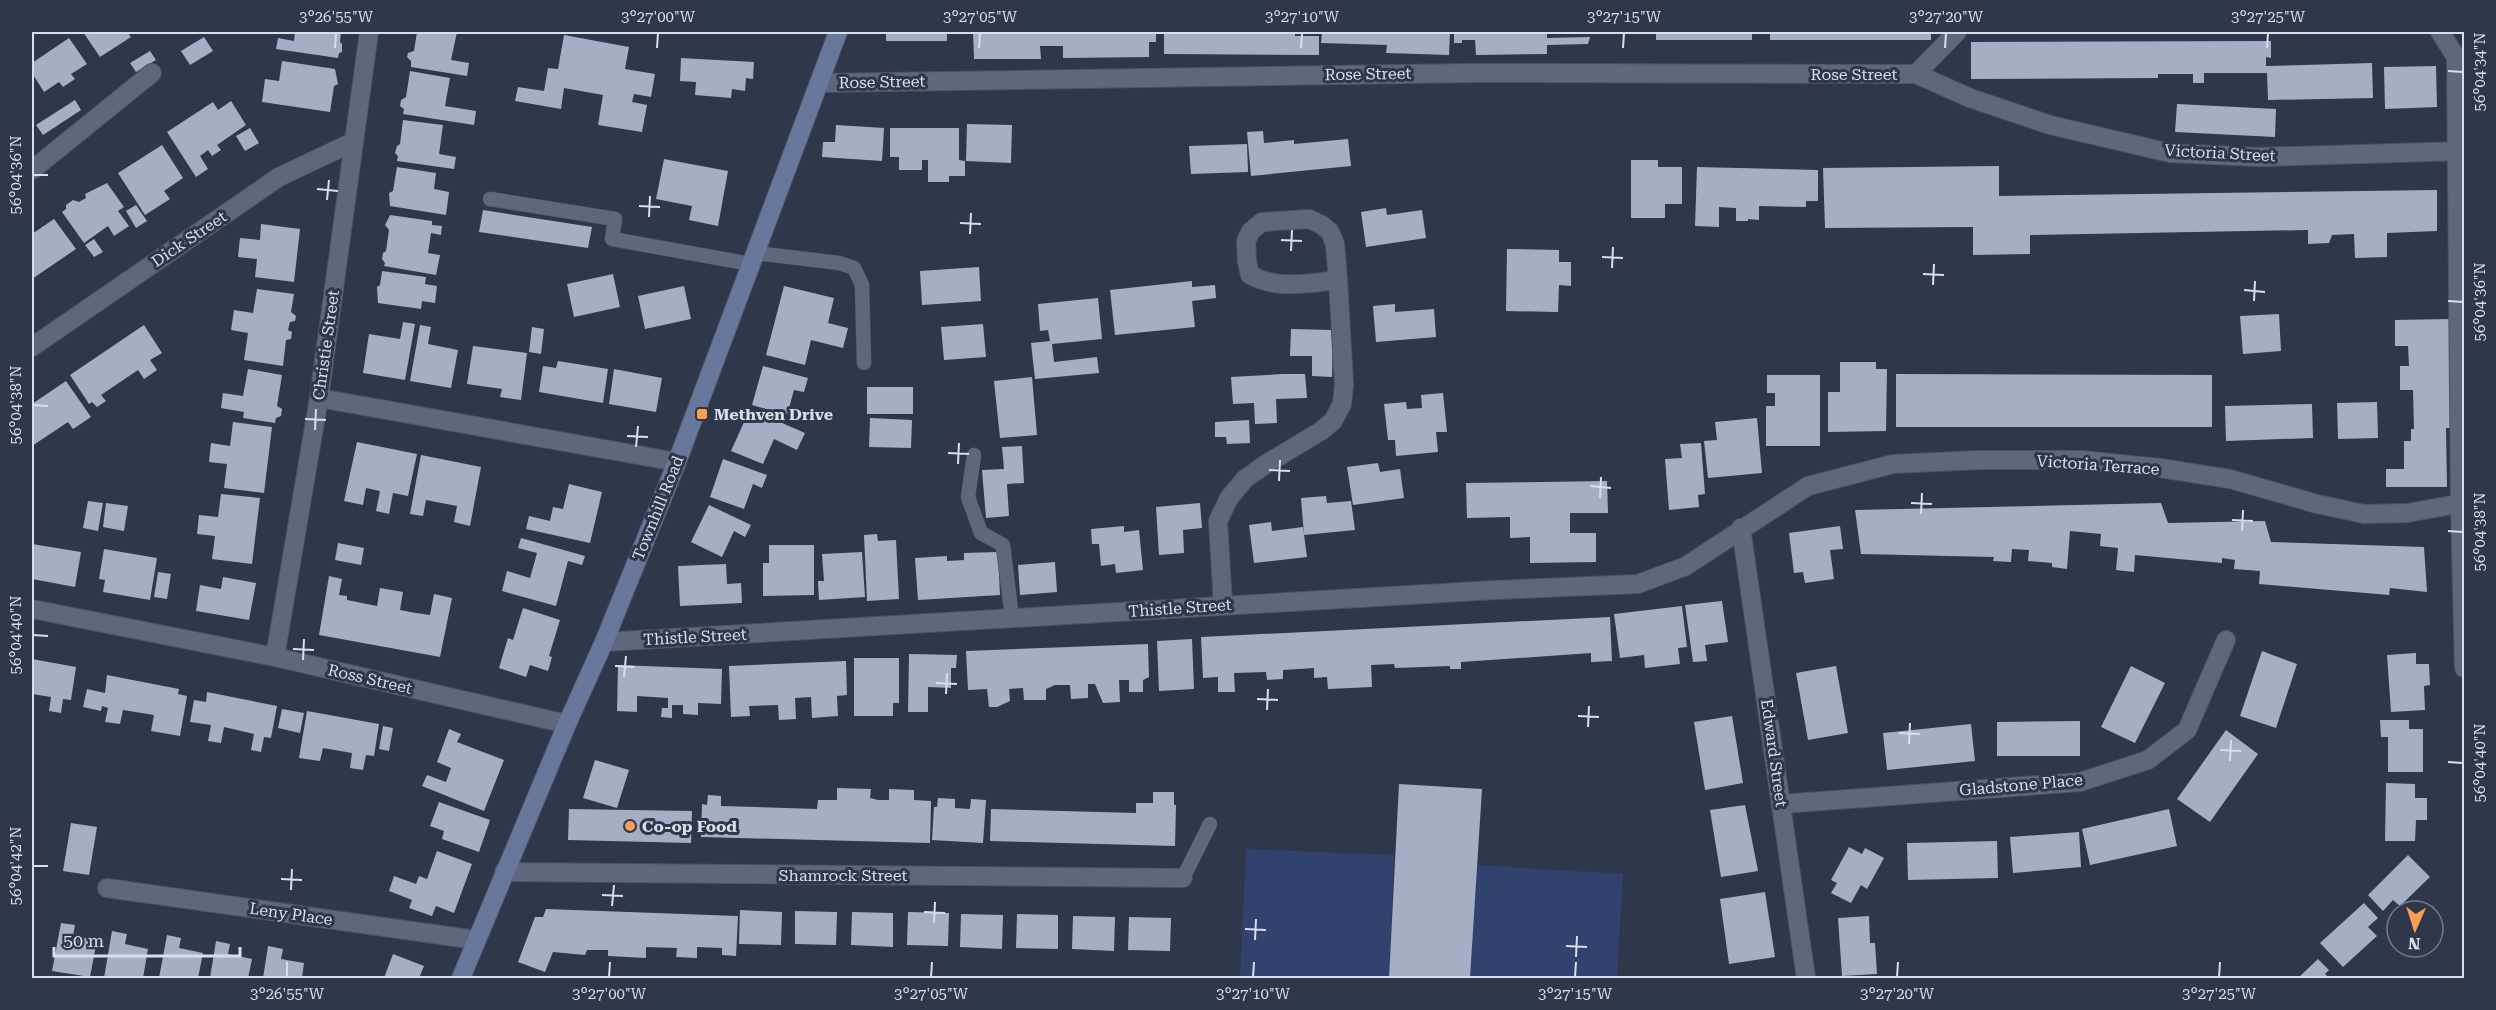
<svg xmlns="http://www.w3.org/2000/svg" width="2496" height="1010" font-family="'Roboto Serif',serif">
<rect width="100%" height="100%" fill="#2f384a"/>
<!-- green -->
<g fill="#30426d">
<path d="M1246 849 1394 855 1389 978H1240Z"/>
<path d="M1477 865 1623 874 1617 978H1470Z"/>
</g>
<!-- building -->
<g fill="#a4aec5">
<path d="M83 32H127L131 37 100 57Z"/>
<path d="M295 32H341L340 42 342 44V52L339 53 338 58 276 49 278 38 294 41Z"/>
<path d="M417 32H457L451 60 469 63 467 76 411 67V61L407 57 408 53 414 51Z"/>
<rect x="886" y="32" width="61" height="9"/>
<path d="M973 32H1156V42H1149V57L1063 58V46H1040L1041 59H974Z"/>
<path d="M1164 32H1295V36H1319V55L1164 54Z"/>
<path d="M1322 32H1450L1449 55 1386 53 1387 45 1321 43Z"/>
<path d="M1454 32H1547V38L1590 37 1588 44 1547 45V54L1476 55 1475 40H1462V43H1454Z"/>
<rect x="1656" y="32" width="96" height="8"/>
<rect x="1770" y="32" width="161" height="8"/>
<path d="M564 35 629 47 625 69 655 74 651 97 634 94 632 102 647 105 642 132 598 125 603 95 564 88 561 109 515 101 518 87 544 91 548 68 558 69Z"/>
<path d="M204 37 213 51 190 65 181 51Z"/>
<path d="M69 38 87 64 71 74 75 79 63 87 59 82 44 92 32 73V63Z"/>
<path d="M2271 41V58L2266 57V66L2372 63 2373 98 2268 100 2267 73H2204V83H2193V74H2158V78L1971 79V42Z"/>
<path d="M150 51 156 60 136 72 130 63Z"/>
<path d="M681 58 754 62 753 79 746 78 745 91 732 89 731 98 695 95 696 82 680 81Z"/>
<path d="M282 61 335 69 338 84 334 86 330 112 262 102 265 79 279 81Z"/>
<path d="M2436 66 2437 107 2385 109 2384 67Z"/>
<path d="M410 71 450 78 445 106 476 111 474 125 403 114 404 109 400 106 401 100 406 97Z"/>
<path d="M75 100 81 110 43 135 36 125Z"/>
<path d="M231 101 246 125 217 145 221 150 212 156 208 150 200 156 208 169 196 177 167 132 213 102 218 110Z"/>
<path d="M2177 104 2276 109 2275 137 2175 132Z"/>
<path d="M403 120 443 125 439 154 456 157 454 169 397 161 398 156 395 153 397 146 400 144Z"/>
<path d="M967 124 1012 125 1011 163 966 161Z"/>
<path d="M836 125 884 128 882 161 822 157 823 142H835Z"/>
<path d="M250 128 259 143 245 151 236 136Z"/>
<path d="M890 128H959V160L965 161V176H949V182H928V160H922V170H899V157H890Z"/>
<path d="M1263 131 1264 143 1294 140V144L1348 139 1351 166 1251 176 1247 132Z"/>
<path d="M1247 144 1248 172 1191 174 1189 146Z"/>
<path d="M162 145 183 178 164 191 170 199 145 215 118 173Z"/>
<path d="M664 159 728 171 718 226 689 220 692 206 656 199Z"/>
<path d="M1631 160H1658V167H1682V204H1665V218H1631Z"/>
<path d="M1999 166V196L2437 190V231L2387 233V257L2355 258 2354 234 2332 235 2329 243 2308 244V230L2030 235V254L1973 255V227L1825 228 1823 168Z"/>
<path d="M397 167 436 173 434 189 449 192 446 215 390 206 389 193 393 191Z"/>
<path d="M1697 167 1818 170V201H1806V207L1759 206V220L1748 219V221H1736V208L1719 207V227L1695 226Z"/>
<path d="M107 183 124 207 118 211 129 226 114 236 108 226 84 243 62 212 66 209V205L73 200 79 202 86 198 85 194Z"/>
<path d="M136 205 147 221 136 228 126 211Z"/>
<path d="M1386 208 1387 215 1422 210 1426 238 1366 247 1361 212Z"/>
<path d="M483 210 592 227 588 248 479 232Z"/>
<path d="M390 215 432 221V225L442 226 441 235 431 233 428 253 440 255 436 275 384 266 385 263 382 259 383 253 386 251 389 230 385 225Z"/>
<path d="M54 219 76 249 32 279V234Z"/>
<path d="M261 224 300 229 294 282 255 277 257 259 238 257 240 238 260 240Z"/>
<path d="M94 239 103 252 94 257 85 245Z"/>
<path d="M1507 249 1559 250V262H1571V286L1559 285 1558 312 1506 311Z"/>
<path d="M979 267 981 301 922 305 920 271Z"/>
<path d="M382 271 426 277 425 284 437 286 435 303 422 301 421 309 378 303 377 287 380 285Z"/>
<path d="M613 274 620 307 574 317 567 284Z"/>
<path d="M1192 281V287L1215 285 1216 298 1192 301 1195 327 1115 335 1110 290Z"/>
<path d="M684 286 691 319 645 329 638 296Z"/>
<path d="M784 286 834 298 828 323 848 328 843 348 811 340 805 365 766 355Z"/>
<path d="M257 289 294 294 291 312 296 316 295 321 290 322 288 330 292 332 291 339 286 340 283 366 244 360 248 333 231 330 234 310 253 313Z"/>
<path d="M1098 298 1102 339 1052 344 1054 362 1097 357 1099 373 1035 379 1031 343 1050 341 1048 330 1040 331 1038 304Z"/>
<path d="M1395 304V312L1434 309 1436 337 1376 342 1373 306Z"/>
<path d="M2279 314 2281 351 2243 354 2240 316Z"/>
<path d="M2450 319 2451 428H2446L2447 487H2386V469H2404V441H2411V429H2414L2413 390H2400V366H2409L2408 346H2395V320Z"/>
<path d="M403 322 415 324 405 380 363 373 369 334 400 339Z"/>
<path d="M983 324 986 357 944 360 941 327Z"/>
<path d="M144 325 162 353 150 360 157 370 144 379 138 370 101 395 106 401 97 407 92 402 89 404 70 375Z"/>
<path d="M420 325 431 327 428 344 458 350 451 388 410 381Z"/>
<path d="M532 327 544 329 541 354 529 352Z"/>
<path d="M1291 329 1333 330 1332 377 1312 376V356H1290Z"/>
<path d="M473 346 527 353 521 400 500 397 502 389 467 384Z"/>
<path d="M558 361 608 369 603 403 539 392 543 366 556 368Z"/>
<path d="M1840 362H1876V369H1887L1886 431 1828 432V392H1840Z"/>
<path d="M763 366 808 378 804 392 794 390 787 415 752 405Z"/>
<path d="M248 369 282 375 277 406 282 409 281 416 276 418 275 423 243 418 244 412 221 408 223 393 243 396Z"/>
<path d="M614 369 662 378 656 412 609 404Z"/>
<path d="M1283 374H1305L1307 398 1276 399 1277 423 1255 424 1254 403 1233 404 1231 377Z"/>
<path d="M1896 374 2212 375V427H1896Z"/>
<path d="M1767 375H1820V446H1766V406H1775V393H1767Z"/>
<path d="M1032 377 1037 435 1000 438 994 381Z"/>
<path d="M66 381 91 417 73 429 68 422 32 446V404Z"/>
<rect x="867" y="387" width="46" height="27"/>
<path d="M1443 393 1447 432H1436L1438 452 1396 456 1395 440H1388L1384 404 1406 402 1407 409 1422 408 1421 395Z"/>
<path d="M2377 402 2378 438 2338 439 2337 403Z"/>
<path d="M2312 404 2313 438 2226 441 2225 406Z"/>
<path d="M750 409 805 433 797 450 774 439 763 464 731 451Z"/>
<path d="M870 418 912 420 911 448 869 447Z"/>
<path d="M1757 418 1762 473 1708 478 1704 441 1717 440 1715 422Z"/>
<path d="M1249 420 1250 443 1227 444 1226 437H1215V422Z"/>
<path d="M233 422 272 427 264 493 224 488 227 464 209 462 211 443 230 446Z"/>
<path d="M357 442 417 454 408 496 393 493 389 514 376 511 380 491 366 488 363 505 344 501Z"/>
<path d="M1701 443 1705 494 1698 495 1699 507 1669 510 1665 459 1682 458 1680 444Z"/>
<path d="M1022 446 1024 483 1007 484 1009 516 986 518 982 470 1004 469 1002 447Z"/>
<path d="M421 455 481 467 470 526 454 522 457 506 426 500 423 516 410 514Z"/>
<path d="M723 459 767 475 762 488 753 484 744 509 710 497Z"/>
<path d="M1378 463 1380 472 1400 469 1404 498 1353 505 1347 467Z"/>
<path d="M1607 481 1608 513H1570V533H1596V562L1530 563V537L1510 538V517L1467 518 1466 483Z"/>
<path d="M569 484 602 492 590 543 526 529 529 516 550 521 553 507 563 509Z"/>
<path d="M221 494 260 498 252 564 212 559 215 536 197 534 199 515 218 517Z"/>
<path d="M1326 496 1327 503 1351 501 1355 530 1304 535 1301 498Z"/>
<path d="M88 501 103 503 98 531 83 528Z"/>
<path d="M106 503 128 506 124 531 103 527Z"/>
<path d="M1200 503 1202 528 1183 530 1184 553 1159 555 1156 507Z"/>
<path d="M2161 503 2168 523 2265 521 2271 542 2424 547 2427 592 2390 588 2389 595 2259 584 2260 571 2234 569 2235 560 2222 558V563L2135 555 2134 572 2116 570 2118 548 2100 546 2101 534 2070 531 2067 569 2052 567V563L2028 561 2029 550 2012 549 2011 562 1993 561 1994 557 1861 554 1855 510Z"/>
<path d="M709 505 751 525 745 537 734 531 722 557 691 542Z"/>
<path d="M1271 522 1272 531 1303 527 1307 557 1254 563 1249 525Z"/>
<path d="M1124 526V532L1139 530 1143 570 1116 573 1115 564 1101 566 1099 544H1092L1091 529Z"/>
<path d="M1840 526 1843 549 1830 550 1834 579 1805 583 1803 572 1794 573 1789 533Z"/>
<path d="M877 534 878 541 896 540 899 599 867 601 864 535Z"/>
<path d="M521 538 585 556 582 565 568 561 556 606 502 591 507 571 530 578 537 553 518 548Z"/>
<path d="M338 543 364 548 361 565 335 560Z"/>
<path d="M32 544 81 552 75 587 32 579Z"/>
<path d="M769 545H814V595L763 596V563H769Z"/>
<path d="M104 549 157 558 150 600 103 592 105 580 99 579Z"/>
<path d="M862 552 865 597 819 600 818 581H824L822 554Z"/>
<path d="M998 552 1000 595 918 600 915 558 947 556V561L964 560V553Z"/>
<path d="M1055 562 1057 592 1020 595 1018 565Z"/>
<path d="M726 564 727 584 741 583 742 603 680 606 678 566Z"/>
<path d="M158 572 171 574 167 599 154 597Z"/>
<path d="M329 576 342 579 339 595 347 596V600L377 606 380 588 403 592 400 610 416 613 430 615 434 594 452 598 440 657 319 635Z"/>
<path d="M223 577 256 583 249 620 196 611 200 585 221 589Z"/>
<path d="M1722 601 1728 642 1705 645 1707 661 1693 662 1685 605Z"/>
<path d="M1682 606 1687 647 1678 648 1680 664 1645 668 1644 655 1620 658 1614 614Z"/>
<path d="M523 608 560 620 549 656 552 657 548 671 530 665 526 677 499 668 508 638 513 640Z"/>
<path d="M1610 617 1612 661 1591 662V653L1461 662V669H1450V666L1395 668 1394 664 1371 665 1372 687 1328 689 1327 677 1314 678V668L1283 670V679L1267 680 1266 672 1234 673 1235 692H1218V677L1203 678 1201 637Z"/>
<path d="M1192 639 1194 689 1159 691 1157 641Z"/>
<path d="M1148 644 1149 677 1143 680V692H1129V680H1119L1120 702 1103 703 1095 684H1088V698L1071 699 1070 685H1055L1046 689V700H1024L1023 688 1009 689 1010 701 997 707H989L987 689 968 690 966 651Z"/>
<path d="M2262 651 2297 664 2276 728 2240 716Z"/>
<path d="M2416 653V664H2429L2430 685 2424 686 2425 710 2391 712 2387 655Z"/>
<path d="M909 654 957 655 956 668H951V688L928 687V712H908Z"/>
<path d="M854 658H899V703H893V716H854Z"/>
<path d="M32 659 76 667 71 700 63 699 61 713 49 711 51 697 32 694Z"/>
<path d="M846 661 847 695 837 696 838 716 812 718 811 697 795 698 796 719 779 720 778 705 749 706 750 716 731 717 729 666Z"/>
<path d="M618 665 722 669 721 704 698 703V715L683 714V705H672V718L661 717 662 708H668V698L637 696V712L617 711Z"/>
<path d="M1836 666 1848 733 1808 740 1796 673Z"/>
<path d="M2131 666 2165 683 2135 743 2101 727Z"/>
<path d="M107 675 179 689 178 694 187 696 180 736 151 731 154 715 123 710 120 724 105 722 108 708 102 706 101 711 83 707 87 689 105 693Z"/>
<path d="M207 692 277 706 271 738 264 737 261 752 251 750 254 734 224 727 221 743 208 741 211 725 190 722 194 700 206 702Z"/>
<path d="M282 709 304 713 300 733 278 728Z"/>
<path d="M307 711 379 724 374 756 366 755 363 770 350 768 352 753 323 748 320 761 299 758Z"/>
<path d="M1732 716 1743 783 1705 790 1694 722Z"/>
<path d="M2380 720H2409V729H2423V772H2388V737H2381Z"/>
<path d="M2080 721V756H1997V722Z"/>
<path d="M1971 724 1975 761 1887 770 1883 733Z"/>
<path d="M383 726 393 728 389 751 379 749Z"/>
<path d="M449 729 461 734 457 742 504 760 484 811 422 786 427 775 446 782 451 768 437 762Z"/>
<path d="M2226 730 2258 754 2210 822 2177 799Z"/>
<path d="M595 760 629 770 617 808 583 798Z"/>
<path d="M2386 783 2415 784V798H2427V820H2416L2415 841H2385Z"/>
<path d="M1399 784 1482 789 1470 978H1389Z"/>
<path d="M837 788 871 789 870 798 878 800H889V789L914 790V800L931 801 930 843 701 837 702 804 707 805 708 795 721 796V806L817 809 818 800H837Z"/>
<path d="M1153 792H1174V805H1176L1175 846 990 841 991 809 1136 813V803H1153Z"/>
<path d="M938 798 955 799V808L970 809 971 799 986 800 983 843 932 840 934 807H937Z"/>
<path d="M439 802 490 820 479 852 442 839 444 831 430 826Z"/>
<path d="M1745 805 1758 871 1721 877 1710 810Z"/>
<path d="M569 809 692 811 691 843 568 840Z"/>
<path d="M2169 809 2177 846 2090 865 2082 829Z"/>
<path d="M71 823 97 827 89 875 63 871Z"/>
<path d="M2079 832 2081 867 2013 873 2010 837Z"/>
<path d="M1997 841 1998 878 1908 880 1907 843Z"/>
<path d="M1849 847 1862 854 1865 848 1884 858 1867 889 1861 885 1851 903 1831 893 1837 883 1831 880Z"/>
<path d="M437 851 472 864 454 913 436 906 432 916 409 908 412 900 389 891 394 876 416 884 419 876 427 879Z"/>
<path d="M2408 855 2430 877 2400 906 2393 900 2383 911 2368 895Z"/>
<path d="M1765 892 1775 957 1729 964 1720 899Z"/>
<path d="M2364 903 2378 918 2368 927 2377 936 2343 967 2320 943Z"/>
<path d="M546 909 738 916 736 956 722 955V948L697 947V958L676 957 677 948 646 947V958L608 956V950H587L585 955 553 952 545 972 518 962 535 917H543Z"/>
<path d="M740 910 782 912 781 945 739 944Z"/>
<path d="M795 911 837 912 836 945 795 944Z"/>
<path d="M852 912 893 913V947L851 945Z"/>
<path d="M908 912 949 913 948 946 907 945Z"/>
<path d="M961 914 1003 915 1002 949 960 947Z"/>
<path d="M1017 914 1058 915V949L1016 948Z"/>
<path d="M1073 916 1115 917 1114 951 1072 949Z"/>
<path d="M1869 916 1870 943H1875L1877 974 1842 976 1838 918Z"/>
<path d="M1129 917 1171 918 1170 951 1128 950Z"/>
<path d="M61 923 75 925 73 936 97 940 90 977 52 971Z"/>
<path d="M112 931 127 934 125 944 148 949 143 978H104Z"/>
<path d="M167 935 181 938 179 948 203 953 198 978H159Z"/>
<path d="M216 941 230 944 228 954 252 959 248 978H210Z"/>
<path d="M268 946 283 949 281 959 304 963 302 978H263Z"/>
<path d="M393 954 424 966 419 978H384Z"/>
<path d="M2318 959 2329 970 2325 974 2329 978H2298Z"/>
</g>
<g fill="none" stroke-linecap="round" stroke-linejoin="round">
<defs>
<g id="lane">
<path d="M490 199 615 219 612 239 751 264"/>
<path d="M756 253 839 263 854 268 862 285 864 363"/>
<path d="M974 455 968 497 981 533 1003 545 1012 618"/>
<path d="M1183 878 1210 824"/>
</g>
<g id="street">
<path d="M2440 32 2456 57 2460 505 2464 668"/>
<path d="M1916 74 1957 32"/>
<path d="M819 83 1471 73 1916 74 1970 98 2050 125 2170 153 2258 157 2464 151"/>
<path d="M32 170 152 73"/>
<path d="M32 347 279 177 353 142"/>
<path d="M319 398 677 462"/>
<path d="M1741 528 1806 978"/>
<path d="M1223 605 1218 521 1229 498 1245 479 1266 464 1321 431 1333 421 1342 404 1344 384 1338 280C1308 283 1278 290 1250 275L1247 262 1246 241 1251 231 1262 222 1309 219 1322 225 1330 232 1335 244 1338 280"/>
<path d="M32 609 275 657 567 724"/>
<path d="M604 642 1495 590 1638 584 1686 566 1808 486 1893 464 1979 460H2081L2160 468 2230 479 2317 504 2364 514 2407 513 2464 503"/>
<path d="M275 657 319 398 369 32"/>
<path d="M1781 804 2080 782 2148 760 2187 730 2226 640"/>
<path d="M504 872 1183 878"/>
<path d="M107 888 476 940"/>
</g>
<path id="secondary" d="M461 978 567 724 604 642 677 462 838 32"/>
</defs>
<!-- lane casing -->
<use href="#lane" stroke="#4d5464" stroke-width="15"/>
<!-- street casing -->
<use href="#street" stroke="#4d5464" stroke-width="20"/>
<!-- secondary casing -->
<use href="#secondary" stroke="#4d5464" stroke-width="20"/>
<!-- lane -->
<use href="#lane" stroke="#5e687d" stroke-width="14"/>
<!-- street -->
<use href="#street" stroke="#5e687d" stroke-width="18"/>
<!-- secondary -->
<use href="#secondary" stroke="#68789c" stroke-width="18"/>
</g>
<!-- ticks -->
<path fill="none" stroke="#d8deea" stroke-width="2" d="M335 48 336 33M657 48 658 33M979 48 980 33M1301 48 1302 33M1623 48 1624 33M1945 48 1946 33M2267 48 2268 33M2448 71 2463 72M33 175H48M317 189 338 191M327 200 329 180M639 206 660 207M649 217 650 196M960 223 981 224M970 234 971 213M1281 240 1302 241M1291 251 1292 230M1602 257 1623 258M1612 268 1613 247M1923 274 1944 275M1933 285 1934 264M2244 290 2265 292M2254 301 2255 281M2448 301 2463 302M33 405 48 406M305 419 326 420M315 430 316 409M627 436 648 437M636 447 638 426M948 453 969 454M958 464 959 443M1269 470 1290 471M1279 481 1280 460M1590 486 1611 488M1600 498 1601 477M1911 503 1932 504M1921 514 1922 493M2232 520 2253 521M2242 531 2243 510M2448 531 2463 532M33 635 48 636M293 649 314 650M303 660 304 639M615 666 635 667M624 677 626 656M936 683 957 684M946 694 947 673M1257 699 1278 700M1267 710 1268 689M1578 716 1599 717M1588 727 1589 706M1899 733 1920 734M1909 744 1910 723M2220 750 2241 751M2230 761 2231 740M2448 762 2463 763M33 866H48M281 879 302 880M291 890 292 869M602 895 623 896M612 906 614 885M924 912 945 913M934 923 935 902M1245 929 1266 930M1255 940 1256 919M1566 946 1587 947M1576 957 1577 936M287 977V962M609 977 610 962M931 977 932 962M1253 977 1254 962M1575 977 1576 962M1897 977 1898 962M2219 977 2220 962"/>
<!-- markers -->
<g fill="#fc9d54" stroke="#2f384a" stroke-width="2">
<rect x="696" y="408" width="12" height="12" rx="3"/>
<circle cx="630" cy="826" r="6"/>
</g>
<g text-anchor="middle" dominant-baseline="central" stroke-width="6" stroke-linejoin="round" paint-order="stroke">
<!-- street labels -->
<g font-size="16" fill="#d8deea" stroke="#2f384a">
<text transform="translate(1368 74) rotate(-1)">Rose Street</text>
<text x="1854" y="74">Rose Street</text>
<text transform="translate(882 82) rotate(-1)">Rose Street</text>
<text transform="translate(2220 153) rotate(3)">Victoria Street</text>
<text transform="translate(189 239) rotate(-34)">Dick Street</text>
<text transform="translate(326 345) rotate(-82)">Christie Street</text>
<text transform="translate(2098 465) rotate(4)">Victoria Terrace</text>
<text transform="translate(658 508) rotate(-68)">Townhill Road</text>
<text transform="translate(1180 608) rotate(-4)">Thistle Street</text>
<text transform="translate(695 637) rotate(-3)">Thistle Street</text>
<text transform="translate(370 679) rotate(13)">Ross Street</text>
<text transform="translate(1774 753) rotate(82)">Edward Street</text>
<text transform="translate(2021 785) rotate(-5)">Gladstone Place</text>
<text x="843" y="875">Shamrock Street</text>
<text transform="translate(291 914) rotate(8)">Leny Place</text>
</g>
<!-- poi labels -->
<g font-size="16" font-weight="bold" fill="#d8deea" stroke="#2f384a" text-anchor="start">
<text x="714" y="414">Methven Drive</text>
<text x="642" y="826">Co-op Food</text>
</g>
</g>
<!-- border -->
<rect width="2496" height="1010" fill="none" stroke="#2f384a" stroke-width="66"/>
<!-- north arrow -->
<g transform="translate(2415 929) rotate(183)"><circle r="28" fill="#2f384a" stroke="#737a8a" stroke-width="1.5"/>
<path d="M0-4.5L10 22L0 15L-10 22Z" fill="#fc9d54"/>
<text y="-9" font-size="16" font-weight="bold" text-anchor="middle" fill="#d8deea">N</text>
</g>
<!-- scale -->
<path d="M54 947v9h186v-9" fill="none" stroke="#d8deea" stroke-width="3"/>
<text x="63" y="947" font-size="18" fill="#d8deea" stroke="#2f384a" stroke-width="4.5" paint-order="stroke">50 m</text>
<rect x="33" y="33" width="2430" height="944" fill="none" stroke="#d8deea" stroke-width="2"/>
<g font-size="15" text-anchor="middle" fill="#d8deea">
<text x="336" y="22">3°26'55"W</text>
<text x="658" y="22">3°27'00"W</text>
<text x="980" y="22">3°27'05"W</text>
<text x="1302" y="22">3°27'10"W</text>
<text x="1624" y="22">3°27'15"W</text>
<text x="1946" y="22">3°27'20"W</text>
<text x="2268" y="22">3°27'25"W</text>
<text transform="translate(2480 72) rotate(-90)" y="5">56°04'34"N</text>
<text transform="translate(16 175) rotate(-90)" y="5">56°04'36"N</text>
<text transform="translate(2480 302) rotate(-90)" y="5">56°04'36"N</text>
<text transform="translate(16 405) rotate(-90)" y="5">56°04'38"N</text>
<text transform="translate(2480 532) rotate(-90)" y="5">56°04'38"N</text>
<text transform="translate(16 635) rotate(-90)" y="5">56°04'40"N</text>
<text transform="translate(2480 763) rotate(-90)" y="5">56°04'40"N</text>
<text transform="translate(16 866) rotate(-90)" y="5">56°04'42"N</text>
<text x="287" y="999">3°26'55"W</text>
<text x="609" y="999">3°27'00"W</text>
<text x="931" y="999">3°27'05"W</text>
<text x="1253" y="999">3°27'10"W</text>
<text x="1575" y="999">3°27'15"W</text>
<text x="1897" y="999">3°27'20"W</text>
<text x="2219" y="999">3°27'25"W</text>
</g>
</svg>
